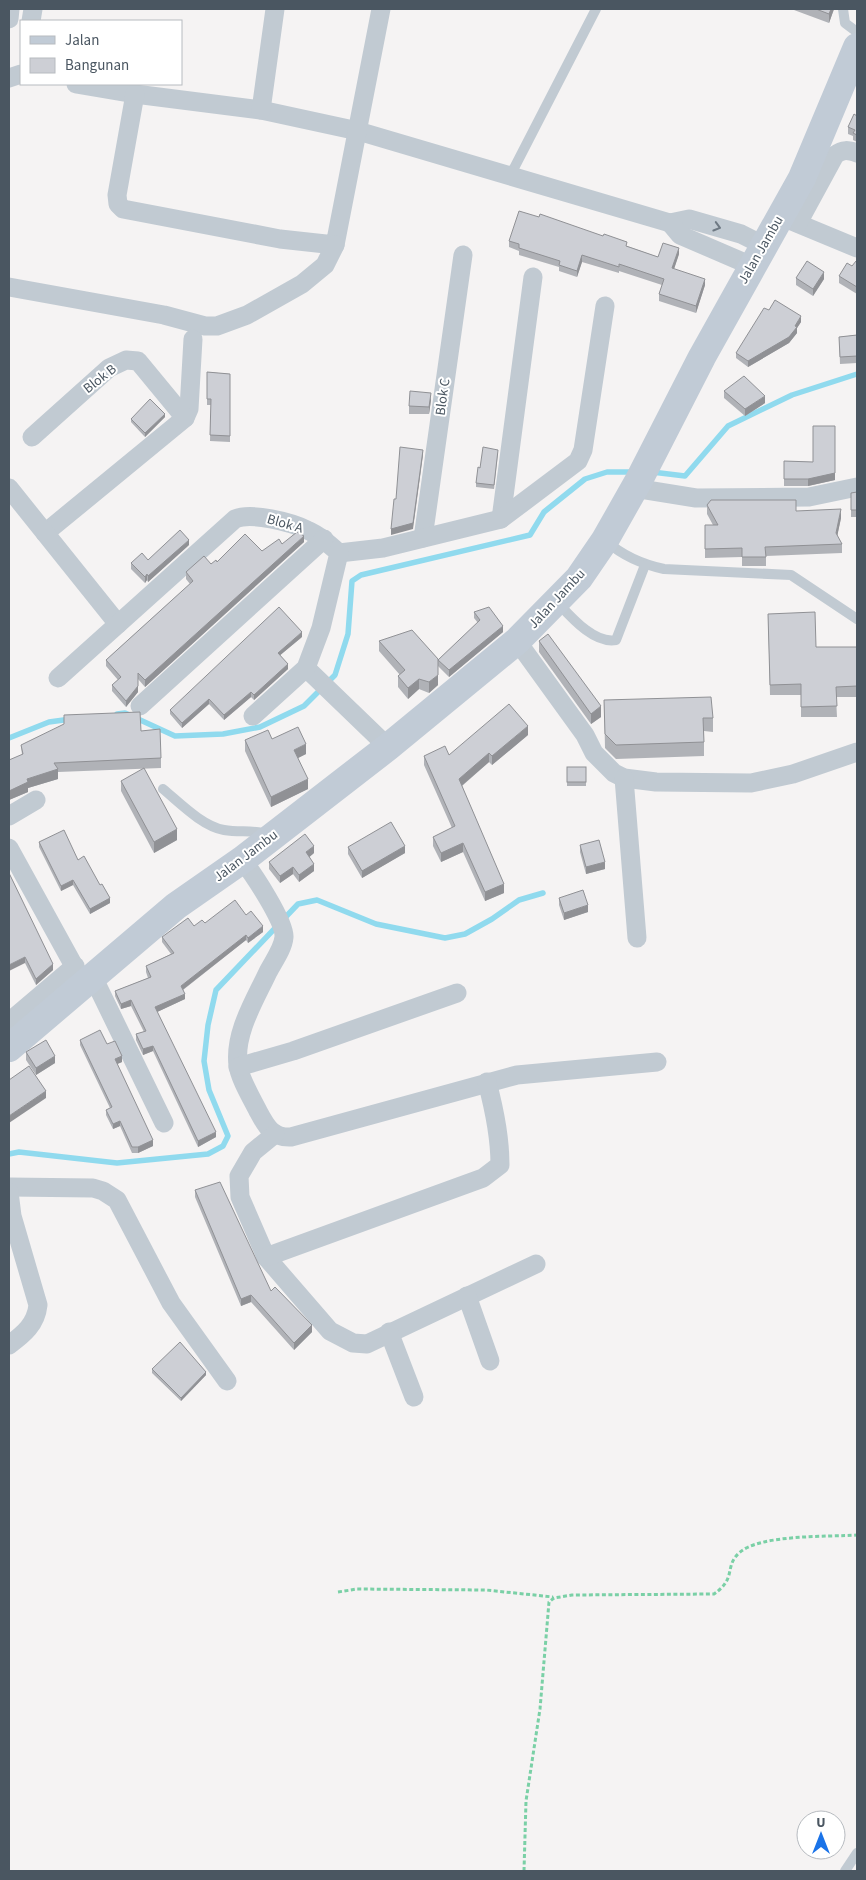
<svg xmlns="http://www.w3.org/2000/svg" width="866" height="1880" font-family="'Source Sans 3',sans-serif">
<rect width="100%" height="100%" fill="#f5f3f3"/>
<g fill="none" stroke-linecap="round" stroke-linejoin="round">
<!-- stream -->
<g stroke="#90daee" stroke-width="5.5">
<path d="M652 472 685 476 728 426 792 395 857 374"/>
<path d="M117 714 125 713 175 736 223 734 260 727 304 706 335 675 348 634 352 581 361 575 530 535 544 512 585 479 607 472H633"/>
<path d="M9 738 49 722 71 719"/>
<path d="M9 1154 19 1152 117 1163 208 1154 223 1146 228 1136 209 1090 204 1061 208 1025 216 990 298 904 317 900 376 924 445 938 465 934 492 919 519 900 543 893"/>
</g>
<!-- path -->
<g stroke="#7ad0a6" stroke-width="3" stroke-dasharray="4 2.5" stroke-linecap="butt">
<path d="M338 1592 357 1589 486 1590 553 1597"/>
<path d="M524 1871 526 1801 540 1709 549 1602 554 1598 572 1595 714 1594C737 1578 724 1567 739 1553 759 1534 829 1537 857 1535"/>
</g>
<!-- lane -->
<g stroke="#c1cad2" stroke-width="10">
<path d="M843 9 845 23 857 32"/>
<path d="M510 176 596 9"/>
<path d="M606 541C623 556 641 564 664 569L791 575 857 619"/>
<path d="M557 602C571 617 594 644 616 640L645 565"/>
<path d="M163 789C180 803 202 826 224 830 241 833 253 829 270 835"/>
<path d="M845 1871 857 1853"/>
</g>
<!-- street -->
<g stroke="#c1cad2" stroke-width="19">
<path d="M9 19 10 9"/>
<path d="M31 21 33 9"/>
<path d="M9 78 21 74"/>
<path d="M76 84 135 94 261 110 358 131 670 223 689 219 741 234 763 245"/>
<path d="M135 94 117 195 118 204 123 209 280 239 335 245 381 9"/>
<path d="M261 110 275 9"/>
<path d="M787 219 857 248"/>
<path d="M670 223 680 235 752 266"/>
<path d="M798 223 835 155C843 149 848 150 857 153"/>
<path d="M9 287 164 315 205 326H217L247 315 302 284 325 265 335 245"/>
<path d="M185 418 189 409 193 339"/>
<path d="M32 437 109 368 126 360 138 361 185 418 45 533"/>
<path d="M9 488 118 624"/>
<path d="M634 488 696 498 809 497 857 487"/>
<path d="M501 519 533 277"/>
<path d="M423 538 463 255"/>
<path d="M339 553 383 548 501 519 578 461 583 450 605 306"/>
<path d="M517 641 585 735 594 753 614 773 624 778 656 782 751 783 793 774 857 752"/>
<path d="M306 668 388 747"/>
<path d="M58 678 235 519C251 512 291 522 307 530 319 535 329 544 339 553L321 628 306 668 253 716"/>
<path d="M140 706 324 539"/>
<path d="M624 778 637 938"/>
<path d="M9 816 36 800"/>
<path d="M9 848 85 986"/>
<path d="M242 860C253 873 285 922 284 937 283 949 273 962 268 972 255 1000 234 1033 238 1065 239 1077 252 1099 258 1111 266 1126 272 1138 291 1137L517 1075 657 1062"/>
<path d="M94 979 164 1123"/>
<path d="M9 1022 75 966"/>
<path d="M238 1067 293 1051 457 993"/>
<path d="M275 1134 253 1152 239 1176 240 1197 266 1257 330 1331 353 1343 367 1344 536 1264"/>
<path d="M9 1187 93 1188 103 1191 117 1200 171 1303 227 1381"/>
<path d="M9 1192 12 1216 38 1305C36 1324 24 1334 9 1345"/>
<path d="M266 1257 483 1178 500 1165C500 1138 494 1108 487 1082"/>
<path d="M467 1296 490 1361"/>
<path d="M389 1332 414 1397"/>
</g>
<!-- secondary -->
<path stroke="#c1cbd6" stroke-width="28" d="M9 1048 176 906 242 860 388 747 517 641 579 578 605 540 639 480 702 357 802 178 857 47"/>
</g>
<!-- wall -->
<g fill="#b0b2b7">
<path d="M794 9H834L829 23 794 10Z"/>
<path d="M857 116V142L853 140V136L848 134V127Z"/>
<path d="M509 241 627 246 658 257 679 254 674 269 705 285 696 313 659 301V294L662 285 619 271V273L582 262 577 277 559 271V267L519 255V251L509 247Z"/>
<path d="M857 262V294L839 283V276Z"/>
<path d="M796 278 824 279 813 296 796 285Z"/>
<path d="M769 310 801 322 797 328V333L789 343 748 367 736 358V353Z"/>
<path d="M857 335V363L840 364 839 337Z"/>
<path d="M207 372 230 374V442L210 441 211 405H207Z"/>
<path d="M724 391 765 403 745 416 724 398Z"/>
<path d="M431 400 429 414H409V406Z"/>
<path d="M165 417 145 437 131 422V419Z"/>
<path d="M498 453 494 489 476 487V483L480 468Z"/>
<path d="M784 461 813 462 835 480 808 486H784Z"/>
<path d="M857 492V517H851V493Z"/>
<path d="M707 505 796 511 841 518 837 536 842 544V553L766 556V566H742V557L705 558V525H713L707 514Z"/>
<path d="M304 542 145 687 138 679V692L126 707 112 691V685L118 680 106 666V660L190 584 186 579V572L217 562 262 551 282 544Z"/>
<path d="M189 545 148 582 147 580 145 583 131 569V563L148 560Z"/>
<path d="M474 612 503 632 449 677 438 666V660L478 623 474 618Z"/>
<path d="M768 614 816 647H857V697H836L837 717H801V695H770Z"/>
<path d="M302 637 280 655 288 669 254 700 251 697 224 720 209 704 182 728 170 714V710Z"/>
<path d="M379 641 438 685 429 693 419 689 408 699 398 687V676L400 675 379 651Z"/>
<path d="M539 641 601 717 591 724 539 652Z"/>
<path d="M604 700 713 718V732L704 731V756L616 759 605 748Z"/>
<path d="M141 731 161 758V768L58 772V779L28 788V792L9 800V760L22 755 21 745Z"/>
<path d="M528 735 492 765 489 762 462 786 504 893 485 901 463 852 441 862 433 846V837L452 828 424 765V756L449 755Z"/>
<path d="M272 739 306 754 298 758 308 789 271 807 245 751V740Z"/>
<rect x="567" y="767" width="19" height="19"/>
<path d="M121 781 177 840 154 853 121 791Z"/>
<path d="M39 842 78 860 110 903 90 914 73 885 61 891 39 847Z"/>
<path d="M580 845 605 869 586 874 580 852Z"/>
<path d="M348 847 405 853 362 878 348 854Z"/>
<path d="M314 853 309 857 314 871 299 882 293 874 280 883 269 869V862Z"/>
<path d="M9 873 53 970 36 985 25 963Z"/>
<path d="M559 898 588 912 564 920 559 905Z"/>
<path d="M246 915 263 932 248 943 246 940 183 990 185 999 157 1012 216 1137 198 1147 153 1051 143 1055 136 1040V1034L144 1032 131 1006 121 1009 115 996V991L148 978 146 972V966L171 954 162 942V937L205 923Z"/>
<path d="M80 1040 107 1044 122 1062 117 1064 153 1146 138 1153H132L120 1126 113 1129 106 1115V1110L110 1108 80 1045Z"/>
<path d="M26 1052 55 1063 36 1075 26 1060Z"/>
<path d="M195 1190 271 1291 312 1332 294 1350 251 1302 241 1306 195 1197Z"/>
<path d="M152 1369 206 1375 181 1401 152 1373Z"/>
</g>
<!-- shaded-wall -->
<g fill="#909195">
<path d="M831 9H834L829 23V14Z"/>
<path d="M679 248V254L672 275V268Z"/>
<path d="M582 255V262L577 277V271Z"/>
<path d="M824 272V279L813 296V289Z"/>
<path d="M705 279V285L696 313V306Z"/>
<path d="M801 316V322L797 328V333L789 343 748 367V361L795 326Z"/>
<path d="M431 393V400L429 414V407Z"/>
<path d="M765 396V403L745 416V409Z"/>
<path d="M165 414V417L145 437V433Z"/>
<path d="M835 426V480L808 486V479Z"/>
<path d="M423 450V455L413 529 391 535V529Z"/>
<path d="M841 509V518L836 542V533Z"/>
<path d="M304 536V542L145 687V680Z"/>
<path d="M189 540V545L148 582V576Z"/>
<path d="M147 574V580L145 583V577Z"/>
<path d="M503 626V632L449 677V670Z"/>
<path d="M302 632V637L278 657V653Z"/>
<path d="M288 664V669L254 700V695Z"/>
<path d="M438 675V685L429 693V682Z"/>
<path d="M419 679V689L408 699V688Z"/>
<path d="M138 686V692L126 707V701Z"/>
<path d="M251 692V697L224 720V715Z"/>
<path d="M209 699V704L182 728V723Z"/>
<path d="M601 706V717L591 724V714Z"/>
<path d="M528 726V735L492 765V756Z"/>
<path d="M306 744V754L294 760V750Z"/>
<path d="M489 753V762L459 788V779Z"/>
<path d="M58 769V779L28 788V792L9 800V791L27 779Z"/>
<path d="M308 779V789L271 807V797Z"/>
<path d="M177 829V840L154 853V842Z"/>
<path d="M463 843V852L441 862V853Z"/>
<path d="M314 846V853L306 860V852Z"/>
<path d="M405 846V853L362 878V871Z"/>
<path d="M605 862V869L586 874V867Z"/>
<path d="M314 864V871L299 882V875Z"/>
<path d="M293 867V874L280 883V876Z"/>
<path d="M73 880V885L61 891V886Z"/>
<path d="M504 884V893L485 901V892Z"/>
<path d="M110 898V903L90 914V909Z"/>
<path d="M588 905V912L564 920V913Z"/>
<path d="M263 926V932L248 943V938Z"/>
<path d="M246 935V940L181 991V986Z"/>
<path d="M25 957V963L9 971V965Z"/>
<path d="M53 964V970L36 985V979Z"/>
<path d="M185 994V999L155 1013V1007Z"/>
<path d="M131 1000V1006L121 1009V1004Z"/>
<path d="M153 1046V1051L143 1055V1049Z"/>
<path d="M55 1056V1063L36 1075V1068Z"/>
<path d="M122 1056V1062L115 1065V1059Z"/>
<path d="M46 1091V1098L9 1123V1116Z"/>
<path d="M120 1121V1126L113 1129V1124Z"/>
<path d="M216 1132V1137L198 1147V1141Z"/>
<path d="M153 1140V1146L138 1153V1147Z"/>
<path d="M251 1295V1302L241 1306V1299Z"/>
<path d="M312 1325V1332L294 1350V1343Z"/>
<path d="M206 1372V1375L181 1401V1398Z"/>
</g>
<!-- building -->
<g fill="#cdcfd5" stroke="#909195">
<path d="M816 9H831L829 14Z"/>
<path d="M854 114 857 116V135L853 133 855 130 848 127Z"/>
<path d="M519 211 539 217 540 214 603 236 604 234 627 242 626 246 658 257 663 243 679 248 672 268 705 279 696 306 659 294 664 279 619 264V267L582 255 577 271 559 265 560 261 519 248V244L509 241Z"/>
<path d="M807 261 824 272 813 289 796 278Z"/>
<path d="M856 261 857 262V287L839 276 847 263 852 266Z"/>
<path d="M775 300 801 316 795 326 797 327 789 337 748 361 736 353 764 308 769 310Z"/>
<path d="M857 335V356L840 357 839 337Z"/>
<path d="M207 372 230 374V436L210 435 211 399H207Z"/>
<path d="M744 376 765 396 745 409 724 391Z"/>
<path d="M410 391 431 393 429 407 409 406Z"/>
<path d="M150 399 165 414 145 433 131 419Z"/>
<path d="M813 426H835V473L808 479H784V461L813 462Z"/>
<path d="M400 447 423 450 413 523 391 529 394 499H396Z"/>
<path d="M483 447 498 450 494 485 476 483 478 467 480 468Z"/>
<path d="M857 492V510H851V493Z"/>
<path d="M711 500H796V511L841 509 836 533 842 544 765 547 766 557H742V548L705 549V525H718L707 505Z"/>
<path d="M180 530 189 540 148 576 147 574 145 577 131 563 142 553 148 560Z"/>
<path d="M297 532 304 536 145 680 138 673V686L126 701 112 685 121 677 106 660 193 581 186 572 204 556 211 564 216 560 217 562 245 534 262 551 279 539 282 544Z"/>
<path d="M279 607 302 632 278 653 288 664 254 695 251 692 224 715 209 699 182 723 170 710Z"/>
<path d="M489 607 503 626 449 670 438 660 480 620 474 612Z"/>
<path d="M815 612 816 647H857V686L836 687 837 706 801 707V684L770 685 768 614Z"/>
<path d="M412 630 438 659V675L429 682 419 679 408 688 398 676 405 670 379 641Z"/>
<path d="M548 634 601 706 591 714 539 641Z"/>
<path d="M711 697 713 718H703L704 742 616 745 605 734 604 700Z"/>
<path d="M509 704 528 726 492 756 489 753 459 779 504 884 485 892 463 843 441 853 433 837 455 826 424 756 445 746 449 755Z"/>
<path d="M140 712 141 731 160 729 161 758 54 763 58 769 27 779 28 782 9 791V760L23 754 21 745 64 724V715Z"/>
<path d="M298 727 306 744 294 750 308 779 271 797 245 740 268 730 272 739Z"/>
<rect x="567" y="767" width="19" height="15"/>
<path d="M144 768 177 829 154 842 121 781Z"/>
<path d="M391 822 405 846 362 871 348 847Z"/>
<path d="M64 830 78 860 84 856 100 885 102 884 110 898 90 909 73 880 61 886 39 842Z"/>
<path d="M305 834 314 846 306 852 314 864 299 875 293 867 280 876 269 862Z"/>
<path d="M599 840 605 862 586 867 580 845Z"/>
<path d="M9 873 53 964 36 979 25 957 9 965Z"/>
<path d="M583 890 588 905 564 913 559 898Z"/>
<path d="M235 900 246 915 251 911 263 926 248 938 246 935 181 986 185 994 155 1007 216 1132 198 1141 153 1046 143 1049 136 1034 146 1031 131 1000 121 1004 115 991 151 977 146 966 174 953 162 937 188 918 194 926 202 920 205 923Z"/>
<path d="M100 1030 107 1044 115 1041 122 1056 115 1059 153 1140 138 1147H132L120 1121 113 1124 106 1110 112 1107 80 1040Z"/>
<path d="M46 1040 55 1056 36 1068 26 1052Z"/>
<path d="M29 1066 46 1091 9 1116V1080Z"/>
<path d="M220 1182 271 1291 275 1287 312 1325 294 1343 251 1295 241 1299 195 1190Z"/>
<path d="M180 1342 206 1372 181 1398 152 1369Z"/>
</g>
<!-- one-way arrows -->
<defs><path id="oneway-chevron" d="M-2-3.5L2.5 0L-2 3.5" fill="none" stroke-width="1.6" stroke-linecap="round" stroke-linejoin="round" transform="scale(1.25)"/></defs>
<use stroke="#6e7983" href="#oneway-chevron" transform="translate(717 227) rotate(16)"/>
<g text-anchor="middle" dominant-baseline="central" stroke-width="4" stroke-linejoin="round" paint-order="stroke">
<!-- street labels -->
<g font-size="14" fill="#4a5661" stroke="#fff">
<text transform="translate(761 250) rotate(-60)">Jalan Jambu</text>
<text transform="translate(100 379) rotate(-38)">Blok B</text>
<text transform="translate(443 397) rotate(-82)">Blok C</text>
<text transform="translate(285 524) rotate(16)">Blok A</text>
<text transform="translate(557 599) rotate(-47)">Jalan Jambu</text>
<text transform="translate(246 856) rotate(-37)">Jalan Jambu</text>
</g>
</g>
<!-- border -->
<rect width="866" height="1880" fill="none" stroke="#4a5661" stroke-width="20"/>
<!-- legend -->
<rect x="20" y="20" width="162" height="65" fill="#ffffff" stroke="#b7bbc0"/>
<rect x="30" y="36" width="25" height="8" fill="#c1cbd6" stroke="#b7bbc0"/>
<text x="65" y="45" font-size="15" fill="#4a5661">Jalan</text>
<rect x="30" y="58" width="25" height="15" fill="#cdcfd5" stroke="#b7bbc0"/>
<text x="65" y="70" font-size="15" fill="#4a5661">Bangunan</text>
<!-- north arrow -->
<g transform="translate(821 1835)"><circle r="24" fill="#ffffff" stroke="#b7bbc0"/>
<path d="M0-4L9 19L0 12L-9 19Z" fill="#1a73e8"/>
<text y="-8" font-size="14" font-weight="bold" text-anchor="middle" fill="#4a5661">U</text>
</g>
</svg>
